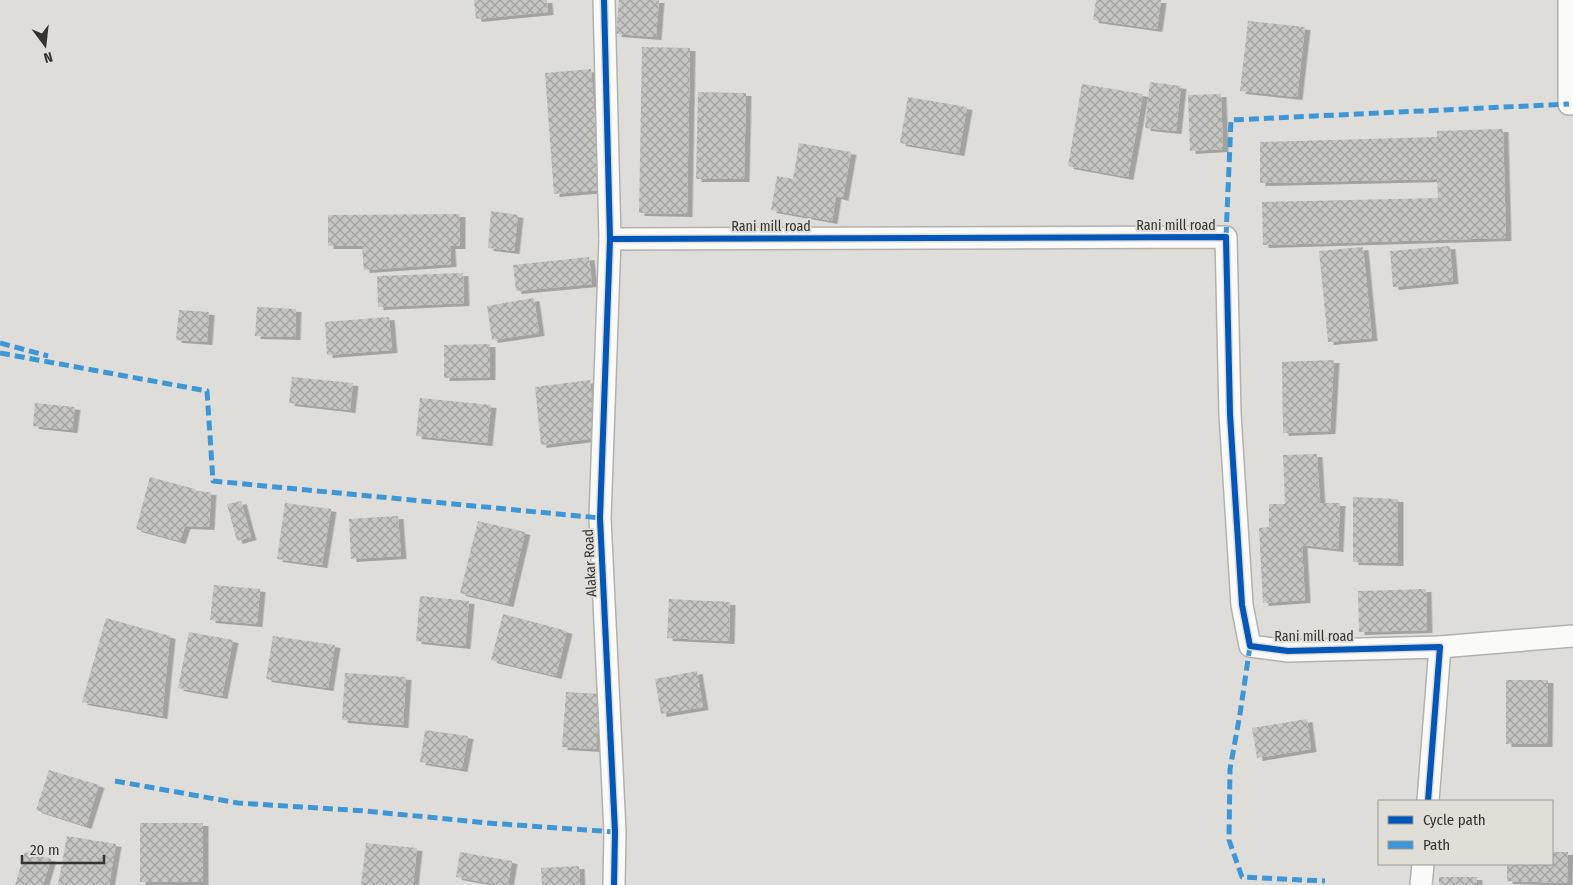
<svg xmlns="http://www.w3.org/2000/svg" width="1573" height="885" font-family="'Fira Sans Condensed',sans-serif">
<defs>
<pattern id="building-cross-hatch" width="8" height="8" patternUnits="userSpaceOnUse" patternTransform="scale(1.25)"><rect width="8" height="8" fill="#c5c5c2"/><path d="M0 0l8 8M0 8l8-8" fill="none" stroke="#a1a19e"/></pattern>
<filter id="shadow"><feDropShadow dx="5.5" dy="3" stdDeviation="0" flood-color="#0004"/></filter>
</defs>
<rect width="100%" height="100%" fill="#dfddda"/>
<!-- building -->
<g fill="url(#building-cross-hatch)" filter="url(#shadow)">
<path d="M474 0H547L548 12 476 19Z"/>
<path d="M619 0H659L656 37 616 34Z"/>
<path d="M1096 0H1161L1157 29 1093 20Z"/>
<path d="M1248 21 1305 27 1297 97 1240 91Z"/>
<path d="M642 47 690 48 687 214 639 213Z"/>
<path d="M591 69 600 190 554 194 545 73Z"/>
<path d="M1150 82 1181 86 1176 131 1145 128Z"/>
<path d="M1082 84 1143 94 1128 177 1068 166Z"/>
<path d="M698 92 746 93 744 179H696Z"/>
<path d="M1221 94 1223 149 1190 151 1188 95Z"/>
<path d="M908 97 967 107 959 153 900 143Z"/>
<path d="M1503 129 1506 238 1263 245 1262 202 1438 198 1437 179 1260 183V142L1437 137V131Z"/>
<path d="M799 143 851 152 843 198 836 196 832 221 771 210 777 176 793 179Z"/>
<path d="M491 211 518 215 514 251 488 248Z"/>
<path d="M460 214V246H450L451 264 364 270 362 246H328V215Z"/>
<path d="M1450 246 1453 281 1393 287 1390 251Z"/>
<path d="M1363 247 1372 338 1328 342 1319 251Z"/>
<path d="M589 257 592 284 516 291 513 265Z"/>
<path d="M463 273 464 303 378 307 377 276Z"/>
<path d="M534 298 539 333 492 340 487 306Z"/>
<path d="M257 307 296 309 295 337 255 336Z"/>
<path d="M179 310 209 312 207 342 176 340Z"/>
<path d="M389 317 392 350 327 355 325 322Z"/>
<path d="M490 344V377L444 378V345Z"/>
<path d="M1334 360 1330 431 1283 433 1282 362Z"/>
<path d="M292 377 353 383 350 410 289 403Z"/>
<path d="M590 380 596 438 541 445 535 387Z"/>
<path d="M420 398 491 405 487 443 416 436Z"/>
<path d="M35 403 75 407 72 430 33 426Z"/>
<path d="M1317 454 1320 503H1340L1338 549 1302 545 1305 600 1263 603 1259 528 1269 527V504H1285L1283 455Z"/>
<path d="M150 477 195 489 194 491 211 492 209 527 185 526 180 541 136 529Z"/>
<path d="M1353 497 1398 499V563L1353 562Z"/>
<path d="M241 501 251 537 237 541 227 504Z"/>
<path d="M285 503 331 509 322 565 277 559Z"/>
<path d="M398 516 401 556 351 559 349 519Z"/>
<path d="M478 521 525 532 508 604 460 593Z"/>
<path d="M214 585 260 589 257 624 210 620Z"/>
<path d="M1426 589 1427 630 1359 632 1358 591Z"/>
<path d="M420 596 469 601 465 646 416 641Z"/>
<path d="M669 599 730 602 729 641 667 638Z"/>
<path d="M503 614 567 631 556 676 491 660Z"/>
<path d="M106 618 170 636 162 716 82 702Z"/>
<path d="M189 632 233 640 222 696 178 688Z"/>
<path d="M273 636 335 645 328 688 266 679Z"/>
<path d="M697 671 703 707 661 714 655 679Z"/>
<path d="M345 673 406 677 403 725 342 720Z"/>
<path d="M1506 680H1548L1547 744H1506Z"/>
<path d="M566 692 600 694 596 749 562 747Z"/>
<path d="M1307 719 1311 749 1257 758 1252 728Z"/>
<path d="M425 730 468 736 462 769 420 762Z"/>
<path d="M49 770 99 785 86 826 36 810Z"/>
<rect x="140" y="823" width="63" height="59"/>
<path d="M67 836 116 844 109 885H58Z"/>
<path d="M366 843 417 848 413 885H361Z"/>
<path d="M25 852 51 859 43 885H15Z"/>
<path d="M460 852 512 861 508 885H500L456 877Z"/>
<path d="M1552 852H1568L1567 883 1507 881V864H1552Z"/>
<path d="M579 866 580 885H542L541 868Z"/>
<rect x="1439" y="877" width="38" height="8"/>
</g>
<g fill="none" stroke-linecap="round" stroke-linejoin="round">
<defs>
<g id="minor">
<path d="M604 0 610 239 1226 237 1230 414 1242 605 1250 646 1288 651 1440 647 1428 801"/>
<path d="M1569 104V0"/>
<path d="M610 239 600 518 615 832 614 885"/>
<path d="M1440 647 1573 636"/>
<path d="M1421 885 1423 864"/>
</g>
</defs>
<!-- minor casing -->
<use href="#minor" stroke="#b2b1af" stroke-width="24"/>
<!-- minor -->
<use href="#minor" stroke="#fafaf9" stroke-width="21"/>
<!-- quiet -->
<g stroke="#3d97d7" stroke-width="5" stroke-dasharray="10 5" stroke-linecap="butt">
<path d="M1226 237 1231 120 1569 104"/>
<path d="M0 343 48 356"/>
<path d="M0 353 207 391 213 481 600 518"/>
<path d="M1250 646 1240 714 1230 769 1229 840 1242 877 1325 881"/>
<path d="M115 781 238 803 366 811 487 823 615 832"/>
</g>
<defs>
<g id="cycleway">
<path d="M604 0 610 239 1226 237 1230 414 1242 605 1250 646 1288 651 1440 647 1428 801"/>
<path d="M610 239 600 518 615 832 614 885"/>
</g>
</defs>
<!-- cycleway casing -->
<use href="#cycleway" stroke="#e1ded8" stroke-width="9"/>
<!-- cycleway -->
<use href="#cycleway" stroke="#0057b8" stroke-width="6"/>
</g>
<g text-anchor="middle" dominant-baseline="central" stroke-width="4" stroke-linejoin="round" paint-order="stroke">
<!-- street labels -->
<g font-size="14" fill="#343330" stroke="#e1ded8">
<text x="1176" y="225">Rani mill road</text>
<text x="771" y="226">Rani mill road</text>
<text transform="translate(590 563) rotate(-93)">Alakar Road</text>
<text x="1314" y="636">Rani mill road</text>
</g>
</g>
<!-- legend -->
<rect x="1378" y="800" width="175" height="65" fill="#e1ded8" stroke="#9c9a95"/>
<rect x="1388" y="816" width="25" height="8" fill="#0057b8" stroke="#9c9a95"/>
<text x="1423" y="825" font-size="15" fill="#343330">Cycle path</text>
<rect x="1388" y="841" width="25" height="8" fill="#3d97d7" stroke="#9c9a95"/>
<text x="1423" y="850" font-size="15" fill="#343330">Path</text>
<!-- north arrow -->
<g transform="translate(45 45) rotate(165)" stroke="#e1ded8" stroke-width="4" paint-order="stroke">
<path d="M0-4L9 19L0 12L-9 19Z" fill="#343330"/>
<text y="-8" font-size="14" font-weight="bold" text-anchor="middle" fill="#343330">N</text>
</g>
<!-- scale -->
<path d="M22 855v8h82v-8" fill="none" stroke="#343330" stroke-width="2.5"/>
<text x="30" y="855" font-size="15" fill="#343330" stroke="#e1ded8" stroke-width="4" paint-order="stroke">20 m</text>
</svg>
